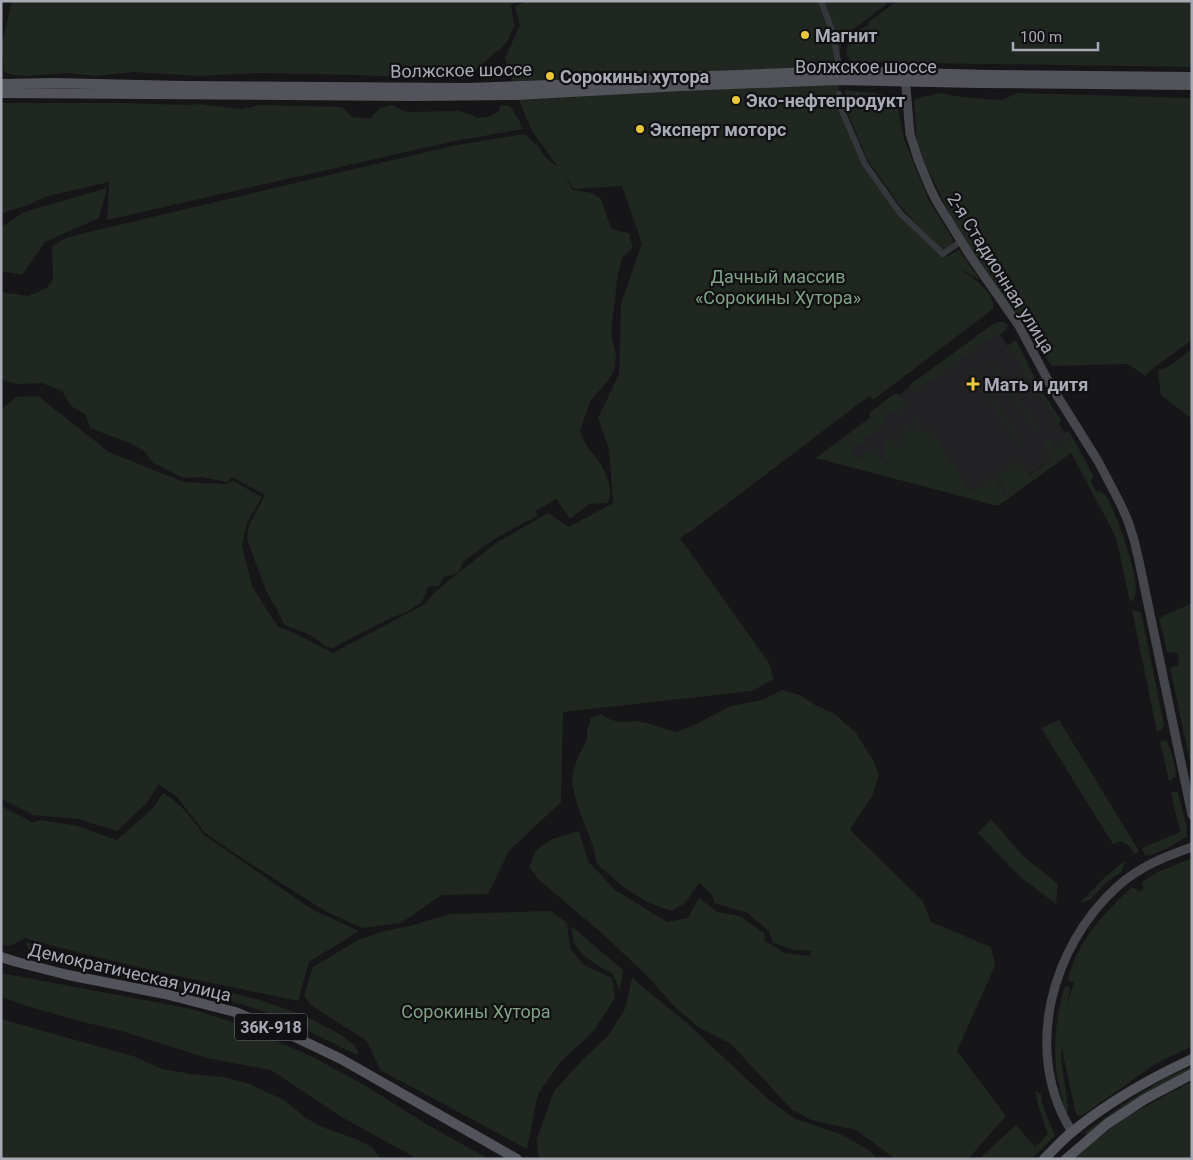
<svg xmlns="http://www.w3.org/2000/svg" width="1193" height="1160" font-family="Roboto,sans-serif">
<rect width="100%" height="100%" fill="#161517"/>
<!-- built -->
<path fill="#222124" d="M993 324 1072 443 993 502 816 458Z"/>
<!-- green -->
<g fill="#202721">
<path d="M12 1H518L511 5 514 26 508 40 502 48 494 53 469 77 424 78 355 75 261 73 199 76 133 72 96 76 68 73 29 76 13 75 4 72 2 44Z"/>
<path d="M529 1H886L887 4 851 31 841 44 838 64V80L842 111 865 164 900 213 946 257 959 250 961 253 980 280 959 268C972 278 997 293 993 309L873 400 869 396 694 529 680 538 769 663 774 679 752 691 563 712 561 802 509 851 488 894 442 895 401 923 362 928 325 911 246 861 205 833 177 797 159 784 146 804 117 831 78 819 33 815 1 799V410L16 397 38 396 109 452 184 482 225 484 233 481 262 497 247 523 242 545 252 586 278 627 288 630 333 653 425 604 437 590 496 543 548 513 569 527 613 503 609 449 598 418 619 374 621 304 642 243 622 186 574 189 562 172 573 190 593 193 601 199 611 228 619 231 629 233 633 248 622 258 618 273 611 332 616 356 614 371 607 382 590 401 580 431C582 436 584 441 587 446 590 451 594 454 597 459 604 468 616 493 607 503L589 504 570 519 556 499 536 511 537 516 496 538 464 561 458 573 444 577 439 586 428 587 422 602 405 613 391 618 332 648 324 646C314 634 299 630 285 626L277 610 266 591 247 539 249 525 265 495 232 477 227 482 201 477 184 478 153 463 145 452 132 444 90 428 86 415 71 406 62 391 42 383 18 384 5 381 1 377V292L28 296 47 288 53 278 52 246 66 238 76 235 452 146 524 134 537 145 548 160 558 167 532 131 520 103 505 58 520 25 515 6Z"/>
<path d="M897 1H1192V67L857 62 851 61 846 54 848 43 858 30 867 26 871 20Z"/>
<path d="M845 90 874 93 894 97 897 102 904 139 928 199 952 238 953 242 947 248 941 251 901 207 868 161 846 109Z"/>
<path d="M940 93 961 97 1002 100 1017 93 1192 98V340L1156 366 1145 376 1128 364 1052 366 1046 358 1024 320 1005 307 971 257 917 147 914 99Z"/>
<path d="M1 103H121L188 105 199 104 242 109 261 105 342 107 352 117 370 119 380 108 392 105 407 112 458 111 472 115 476 118 488 117 498 112 501 105 510 106 519 120 523 129 450 142 107 220 109 182 48 196 26 206 8 211 1 214Z"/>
<path d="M107 188 99 218 45 242 22 275 1 271V227L24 212Z"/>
<path d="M999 322H1004L1008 325 1005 331 999 335 997 332 990 339 913 393 909 387 911 384 993 324Z"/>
<path d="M1014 341 1017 342 1040 388 1061 420C1058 425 1057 428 1050 427L1057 422 1007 346Z"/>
<path d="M1192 349V419L1161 395 1158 371 1171 365Z"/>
<path d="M991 359 1040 431 1037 433 989 365Z"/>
<path d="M973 369 1023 443 1020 446 969 371Z"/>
<path d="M894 394H899L907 406 896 415 891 410 883 416 886 423 864 439 866 443 863 446 860 442 850 449 857 461 870 450H875L885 465 888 463 883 454 886 451 882 444 890 437 897 446 904 439 901 435V430L905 425 911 433 916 431 911 422 918 418 921 420 917 424 924 433 930 429 971 492 991 479 996 480 1003 494 1007 491 1000 481 997 475 1016 461H1019L1030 475 1052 458 1043 444 1045 441 1049 439 1056 448 1069 440 1065 432 1068 431 1073 438 1094 477 1091 481 1096 491H1100C1103 493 1106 496 1108 499 1117 516 1141 580 1135 596 1134 599 1132 600 1130 602L1116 537 1071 453 998 506 816 458 871 418 869 413Z"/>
<path d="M1192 603V771L1170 668 1179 665 1178 653 1167 652 1159 618Z"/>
<path d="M1132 610 1141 612 1164 725 1162 729 1157 732Z"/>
<path d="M782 690 800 695 815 705 835 714 856 733 873 760 879 774 873 794 850 830 922 900 931 922 991 947 995 966 957 1051 1006 1116 968 1159H895L856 1130 811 1120 791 1109 731 1044 698 1027 675 1007 648 977 604 935 539 880 529 867 536 850 552 839 579 831 588 861 614 889 667 922 688 918 699 898 717 912 740 916 764 933 765 941 785 953 810 956 811 951 795 950 773 943 769 931 746 912 733 909 715 903 712 894 699 883 685 903 672 911 649 903 625 888 597 864 593 846 577 805 572 784 573 772 578 757 587 740V730L591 718 601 714 611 720 622 722 634 721 647 723 676 732 692 726 731 706 762 700Z"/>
<path d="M1059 720 1139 851 1135 854 1128 845 1120 841 1113 844 1041 728Z"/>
<path d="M1166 740C1172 751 1175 765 1176 777H1173L1172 780 1169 781 1160 742Z"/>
<path d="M1171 792H1178L1186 823 1187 836C1174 845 1160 853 1145 856L1142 848 1180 832Z"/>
<path d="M163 793C181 803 192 819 204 835L313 910 359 931 309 962 298 1001C207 982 115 964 25 938L10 946 1 944V806L23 817 32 823 40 820 78 826 105 836 117 840 153 808Z"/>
<path d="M991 819 1023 856 1058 884 1056 904 1019 876 978 833Z"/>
<path d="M1192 858V1046L1155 1064 1083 1115 1079 1116 1076 1114 1064 1059 1062 1044 1061 1058 1068 1107 1067 1115C1064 1104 1060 1093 1058 1081 1052 1050 1056 1018 1064 988L1067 986 1070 987 1067 1005 1074 982H1070L1068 978C1078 942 1104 912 1132 887L1138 890 1139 892 1144 888 1142 886 1143 881 1156 873Z"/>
<path d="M1126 860 1121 872 1106 883 1091 899 1082 903 1081 902 1105 877Z"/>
<path d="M551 911 567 923 570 948 584 965 612 978 615 998 593 1032 562 1060 538 1094 527 1149 380 1070 367 1041 311 1005 304 995 313 967 358 940 384 931 410 926 450 914Z"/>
<path d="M571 926 623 970 620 990 612 973 598 966 582 954 574 943Z"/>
<path d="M26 942 51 951 75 956 112 967 157 977 206 986 260 1000 303 1015 338 1033 353 1044 359 1053 355 1054 278 1016 247 1006 198 991 163 983 31 956Z"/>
<path d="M1 973 192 1009 235 1023 313 1057 366 1086 426 1124 489 1159H418L345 1119 271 1070 207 1058 118 1030 87 1023 30 1007 1 997Z"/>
<path d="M632 978 687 1023 768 1099 794 1118 840 1134 866 1148 875 1156 874 1159H543L538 1156 537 1138 554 1091 586 1056 608 1036 625 1009Z"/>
<path d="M1 1019 136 1057 162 1069 191 1074 223 1077 247 1083 284 1100 306 1118 322 1127 356 1139 372 1147 381 1159H1Z"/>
<path d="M1192 1066V1071L1088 1136 1085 1132 1124 1104 1164 1079Z"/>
<path d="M1192 1082V1159H1072L1121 1120 1183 1086Z"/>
<path d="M1035 1091 1041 1094 1043 1106 1055 1136 1031 1159H981L984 1154 1016 1125 1035 1147 1048 1134 1038 1105Z"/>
</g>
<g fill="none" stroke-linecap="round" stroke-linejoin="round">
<!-- street -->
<g stroke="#36373c" stroke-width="6">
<path d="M821 1 832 30 840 71"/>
<path d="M839 94 842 111 865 164 900 213 943 254 961 241"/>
</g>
<!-- secondary -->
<g stroke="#45454c" stroke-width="9">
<path d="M905 76 910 134 918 159 930 188 937 202 971 257 1019 326 1051 386 1098 461 1120 503 1128 521 1134 540 1139 561 1192 815"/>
<path d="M1072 1132C1022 1053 1051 946 1118 886 1139 867 1166 856 1192 847"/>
</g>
<!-- primary -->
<g stroke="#53535b" stroke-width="10">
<path d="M1 84 53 83 183 86 468 88 580 84 685 77 840 71 989 75 1192 77"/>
<path d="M1 93 414 96 515 95 681 86 838 80 978 83 1192 85"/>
<path d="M1 957 17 962 68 975 165 994 235 1012 291 1035 341 1059 517 1159"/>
<path d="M1044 1159C1053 1150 1062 1140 1072 1132 1107 1103 1151 1078 1192 1059"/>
<path d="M1066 1159 1107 1124 1145 1099 1192 1074"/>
</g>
</g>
<!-- markers -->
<g fill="#e9c73b" stroke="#111012" stroke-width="2">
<circle cx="805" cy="35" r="5"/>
<circle cx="550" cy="76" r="5"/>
<circle cx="736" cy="100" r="5"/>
<circle cx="640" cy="129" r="5"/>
<path d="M970.5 376.5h5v5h5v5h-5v5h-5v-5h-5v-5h5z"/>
</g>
<g text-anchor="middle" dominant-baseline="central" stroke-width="4.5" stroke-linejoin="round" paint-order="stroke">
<!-- shield labels -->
<rect fill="#111012" stroke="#7b7c85" stroke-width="1" x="235" y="1013.5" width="72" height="27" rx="4"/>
<g font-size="16" font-weight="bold" fill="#a8aab6">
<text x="271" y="1027">36К-918</text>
</g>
<!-- poi labels -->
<g font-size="18" font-weight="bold" fill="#a8aab6" stroke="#111012" text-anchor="start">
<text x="815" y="35">Магнит</text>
<text x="560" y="76">Сорокины хутора</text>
<text x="746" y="100">Эко-нефтепродукт</text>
<text x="650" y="129">Эксперт моторс</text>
<text x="984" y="384">Мать и дитя</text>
</g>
<!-- street labels -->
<g font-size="18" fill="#a8aab6" stroke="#111012">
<text x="866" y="66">Волжское шоссе</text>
<text transform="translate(461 70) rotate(-1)">Волжское шоссе</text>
<text transform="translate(1001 273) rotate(58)">2-я Стадионная улица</text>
<text transform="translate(130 972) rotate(13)">Демократическая улица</text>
</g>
<!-- park labels -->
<g font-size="18" fill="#80a186" stroke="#111012">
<text x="778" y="276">Дачный массив<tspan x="778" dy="21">«Сорокины Хутора»</tspan></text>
<text x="476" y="1011">Сорокины Хутора</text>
</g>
</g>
<!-- border -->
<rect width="1193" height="1160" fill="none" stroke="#a8aab6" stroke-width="5"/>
<!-- scale -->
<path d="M1013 42v8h85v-8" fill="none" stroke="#a8aab6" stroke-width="2.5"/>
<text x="1020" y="42" font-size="15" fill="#a8aab6" stroke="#111012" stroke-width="4" paint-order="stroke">100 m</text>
</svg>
